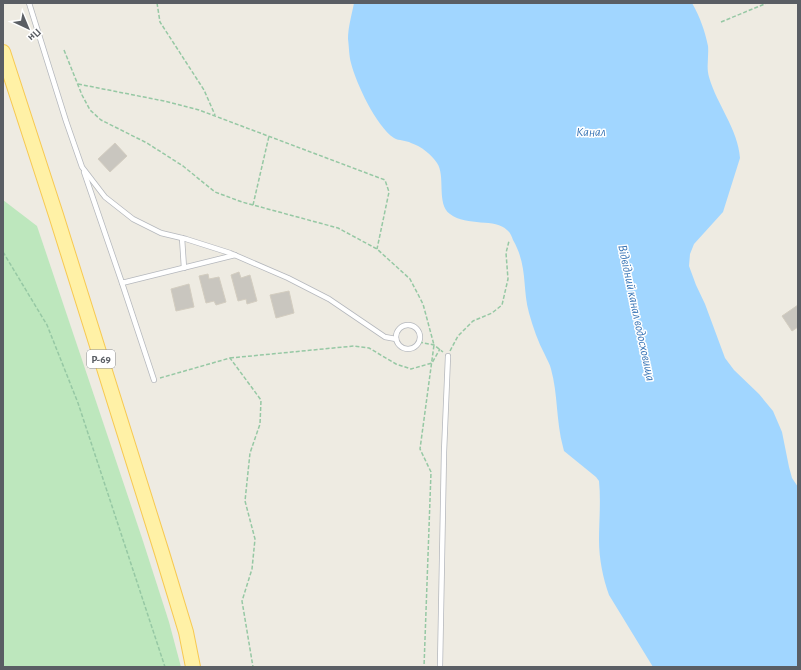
<svg xmlns="http://www.w3.org/2000/svg" width="801" height="670" font-family="'Alegreya Sans',sans-serif">
<rect width="100%" height="100%" fill="#eeebe2"/>
<!-- green -->
<path fill="#bde7bd" d="M3 200 37 226 142 538 169 622 181 667H3Z"/>
<!-- water -->
<path fill="#a1d6ff" d="M354 3H692C700 17 705 31 708 46 709 57 706 67 709 77 717 105 738 129 740 158L723 212 694 244 690 254 689 266 696 285 705 304 725 358 734 370 759 394 773 411 782 432 789 467 792 478 798 487V667H653L609 595C603 578 599 559 599 540 599 521 601 501 599 481L596 477 564 451 563 447C556 421 558 394 551 369 550 364 547 360 545 355 538 342 533 327 529 313 522 287 528 266 513 240 512 237 510 232 507 230 496 218 467 227 450 214 436 204 446 176 437 163 432 155 421 146 411 143 406 140 399 141 394 138 376 126 356 83 351 63 349 56 349 46 348 39 348 27 352 14 354 3Z"/>
<!-- building -->
<g fill="#c9c6bf" stroke="#d3cdc0">
<path d="M115 143 127 156 110 172 98 159Z"/>
<path d="M239 272 241 278 250 275 257 301 247 304 246 299 238 301 231 275Z"/>
<path d="M208 274 209 279 219 277 226 302 216 305 214 301 206 303 199 276Z"/>
<path d="M189 284 194 307 176 311 171 289Z"/>
<path d="M289 291 294 313 276 318 270 295Z"/>
<path d="M798 305V327L792 331 782 316Z"/>
</g>
<g fill="none" stroke-linecap="round" stroke-linejoin="round">
<defs>
<g id="lane">
<path d="M29 3 66 121 82 167 105 197 133 219 161 233 186 239 230 253 288 278 329 299 385 337 396 339"/>
<path d="M84 172 122 283 235 255"/>
<path d="M182 238 184 268"/>
<path d="M122 283 154 380"/>
<circle cx="408" cy="337" r="12"/>
<path d="M440 667 444 452 448 356"/>
</g>
<path id="primary" d="M3 52 56 215 162 553 186 632 193 667"/>
</defs>
<!-- lane casing -->
<use href="#lane" stroke="#b5b8bd" stroke-width="6"/>
<!-- primary casing -->
<use href="#primary" stroke="#f7c952" stroke-width="16"/>
<!-- path -->
<g stroke="#96c8a4" stroke-width="1.5" stroke-dasharray="4 2" stroke-linecap="butt">
<path d="M157 3 160 22 204 90 215 115"/>
<path d="M721 22 767 3"/>
<path d="M64 50 82 95 90 110 101 120 147 143 183 166 215 192 242 202 338 228 377 249 410 279 423 304 434 345 420 449 431 472 424 667"/>
<path d="M78 84 164 101 199 110 385 180 389 192 377 249"/>
<path d="M253 205 269 136"/>
<path d="M3 252 47 325 78 403 165 667"/>
<path d="M419 342 434 345 443 352"/>
<path d="M450 351 458 336 473 321 492 313 502 305 508 279 506 253 509 241"/>
<path d="M230 358 354 346 369 348 396 364 411 369 432 363 440 349"/>
<path d="M160 378 230 358 261 400 260 424 250 453 245 501 255 539 252 569 242 601 253 667"/>
</g>
<!-- lane -->
<use href="#lane" stroke="#fff" stroke-width="4.5"/>
<!-- primary -->
<use href="#primary" stroke="#fff1a6" stroke-width="14"/>
</g>
<g text-anchor="middle" dominant-baseline="central" stroke-width="3" stroke-linejoin="round" paint-order="stroke">
<!-- shield labels -->
<rect fill="#fff" stroke="#8c8e92" stroke-width="1" x="87" y="350" width="28" height="18" rx="3"/>
<g font-size="11" font-weight="bold" fill="#5a5e64">
<text x="101" y="359">Р-69</text>
</g>
<!-- water labels -->
<g font-size="13" font-style="italic" fill="#3a76b6" stroke="#fff">
<text x="591" y="132">Канал</text>
<text transform="translate(636 313) rotate(78)">Відвідний канал водосховища</text>
</g>
</g>
<!-- border -->
<rect width="801" height="670" fill="none" stroke="#5a5e64" stroke-width="8"/>
<!-- north arrow -->
<g transform="translate(28 28) rotate(136)" stroke="#ffffff" stroke-width="3" paint-order="stroke">
<path d="M0-3L7 15L0 10L-7 15Z" fill="#5a5e64"/>
<text y="-6" font-size="11" font-weight="bold" text-anchor="middle" fill="#5a5e64">Пн</text>
</g>
</svg>
